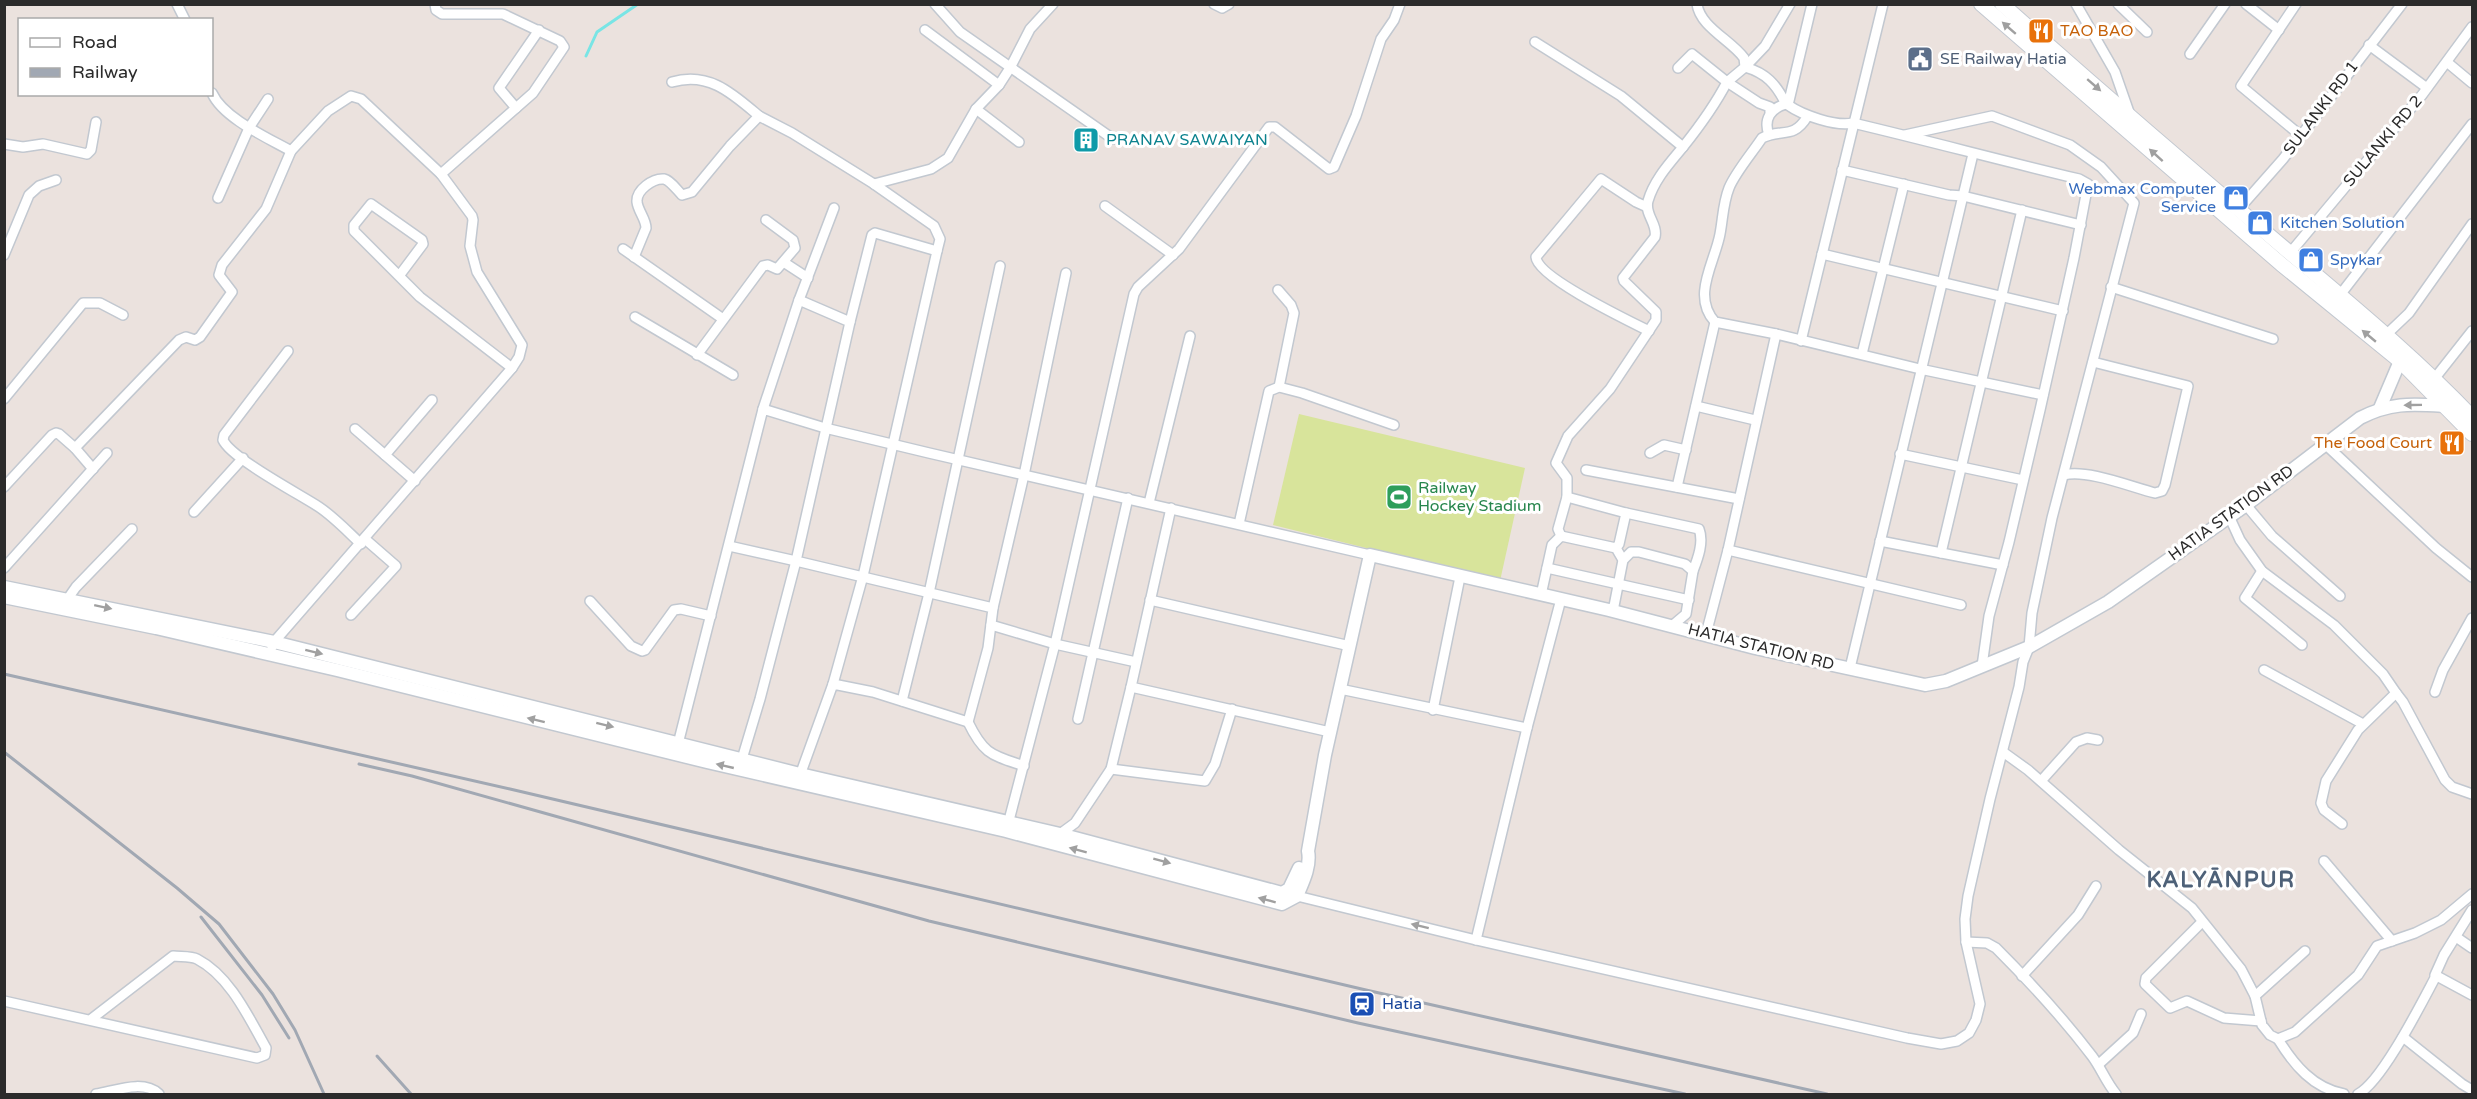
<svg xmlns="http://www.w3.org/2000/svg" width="2477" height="1099" font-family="'Varela Round',sans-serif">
<rect width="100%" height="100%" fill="#ebe2de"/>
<!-- pitch -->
<path fill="#d8e49b" d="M1299 414 1525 468 1500 581 1273 525Z"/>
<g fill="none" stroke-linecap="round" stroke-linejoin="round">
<!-- stream -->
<path stroke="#79e5e5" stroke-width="3" d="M586 56 597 32 638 4"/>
<defs>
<g id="minor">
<path d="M177 4 185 20"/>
<path d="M935 4 960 32 1113 139"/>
<path d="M1214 4 1222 8 1229 4"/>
<path d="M1697 4C1700 27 1731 40 1744 58L1745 67 1727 82 1759 103 1770 107V112"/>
<path d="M1812 4 1788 105C1802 115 1836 127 1853 123 1929 141 2003 161 2079 179L2088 184 2074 258 2040 410 2009 542 1989 616 1982 666"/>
<path d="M2076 4 2115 72 2130 115"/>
<path d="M2118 4 2147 32"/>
<path d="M2246 4 2279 30"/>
<path d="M2296 4 2241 86 2300 135"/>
<path d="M925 30 999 85"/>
<path d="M1535 42 1621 96 1683 147"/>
<path d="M2369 45 2427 88"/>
<path d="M2190 54 2225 4"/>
<path d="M2448 63 2472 83"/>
<path d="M672 82C709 71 733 94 759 116"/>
<path d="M212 93C223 118 268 138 291 151"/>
<path d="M516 108 499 88 539 30"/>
<path d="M976 109 1019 142"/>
<path d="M1769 135C1763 119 1771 108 1786 104 1776 84 1766 73 1745 67L1765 46 1790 4"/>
<path d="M4 144 23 147 43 144 87 154 91 150 96 122"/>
<path d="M1842 170 1949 195 1963 196 2081 225"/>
<path d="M874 184 931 169 948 158 976 109 999 85 1010 68 1030 29 1053 4"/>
<path d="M218 198 249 128 268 99"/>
<path d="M1105 206 1173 255"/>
<path d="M1647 207 1636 202 1601 179 1536 257C1537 277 1629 321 1649 331"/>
<path d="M2238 210 2283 159 2402 4"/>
<path d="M623 249 723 319"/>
<path d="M2290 253 2422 95 2472 27"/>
<path d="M1822 254 2063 311"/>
<path d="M4 255 29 195 39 186 56 180"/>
<path d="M634 257 646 228C646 219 638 211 637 202 636 190 653 178 664 179 670 180 677 190 682 195L692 192 730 146 759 116 792 133 874 184 934 226 940 239 937 251"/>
<path d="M785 263 808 278"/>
<path d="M399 276 423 244 422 240 371 204 354 225V231L420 297 512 368"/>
<path d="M2111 287 2273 339"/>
<path d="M1278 290 1291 305 1294 313 1279 387"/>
<path d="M2340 295 2472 124"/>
<path d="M799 300 834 208"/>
<path d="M635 317 733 375"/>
<path d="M1776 334 1715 322C1691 296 1715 262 1720 234 1723 218 1723 203 1729 188 1735 173 1752 153 1762 138 1781 128 1793 140 1807 117"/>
<path d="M2387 334 2409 313 2472 224"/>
<path d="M1801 341 1883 4"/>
<path d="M288 351 224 435 223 440C231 458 299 494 319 507 334 517 347 531 361 544"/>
<path d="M1862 354 1904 184"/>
<path d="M697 355 763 266 768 265 777 269 795 248 793 240 766 220"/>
<path d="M2431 383 2472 331"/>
<path d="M4 399 83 303H100L123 315"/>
<path d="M1696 406 1755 420"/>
<path d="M763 409 799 300 850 322 796 561 993 608 988 648 968 722 873 692 833 684 799 778"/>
<path d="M355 429 415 481"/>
<path d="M2325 444 2436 548 2472 577"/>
<path d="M75 448 93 469"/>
<path d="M1650 453 1664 445 1686 450"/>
<path d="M1900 454 2023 480"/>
<path d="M385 455 432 400"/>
<path d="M1586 470 1739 499"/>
<path d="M2064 475C2087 469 2131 487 2155 493L2162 491 2165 485 2188 386 2093 362"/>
<path d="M4 487 52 435 56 433 59 434 75 448 179 340 186 337 195 340 200 337 232 292 219 275 222 265 266 209 291 151 328 111 351 96 361 99 441 174"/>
<path d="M1677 487 1715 322"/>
<path d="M1567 497V478L1556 463 1568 436 1610 389 1656 320V312L1624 281 1623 278 1655 237C1658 224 1644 214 1648 201 1654 180 1669 164 1683 147 1699 127 1715 105 1727 82L1692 54 1678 68"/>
<path d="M1149 503 1190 336"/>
<path d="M2246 505 2272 536 2340 596"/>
<path d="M1171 508 1131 687 1330 732"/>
<path d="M194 512 243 458"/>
<path d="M1626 513 1699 529C1704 542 1698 558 1693 571"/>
<path d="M2229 516 2240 540 2262 571 2334 625 2383 674 2396 693 2358 730 2326 781 2321 803 2324 810 2342 824"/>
<path d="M1239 524 1269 391 1279 387 1302 393 1394 425"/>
<path d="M1561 536 1558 529 1567 497 1626 513 1619 544 1616 548"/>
<path d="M1880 541 2003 565"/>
<path d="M729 546 796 561 760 699 742 759"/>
<path d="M1728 550 1961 605"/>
<path d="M1941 553 2022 210"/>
<path d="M1623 560 1631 552H1639L1685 564 1693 571 1686 614 1673 625"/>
<path d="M4 568 107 453"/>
<path d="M1547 568 1689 600"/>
<path d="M2262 571 2245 598 2302 645"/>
<path d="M1541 595 1552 545 1561 536 1616 548 1623 560 1614 606 1609 610"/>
<path d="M1150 600 1350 646"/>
<path d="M590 601 631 646 642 651 645 650 674 610 681 609 711 616"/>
<path d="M64 604 76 587 132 529"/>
<path d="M993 608 1024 475 1066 273"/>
<path d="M351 615 396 566 365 539"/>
<path d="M991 625 1055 644 1136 662"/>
<path d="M1706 634 1728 550 1776 334 1920 369 2043 395"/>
<path d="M272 647 274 642 512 368 519 357 522 345 477 272 470 246 473 220 472 216 441 174 533 93 564 47 560 41 503 14H442L436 10 435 4"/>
<path d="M1850 668 1973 154"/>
<path d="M2264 670 2363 724"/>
<path d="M833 684 863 576 937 251 875 233 872 235 850 322"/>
<path d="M1340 689 1527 728"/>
<path d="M2435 692 2443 670 2472 618"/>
<path d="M2396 693 2403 702 2445 780 2452 787 2472 794"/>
<path d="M902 701 929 593 1000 266"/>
<path d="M1433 710 1460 577"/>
<path d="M1078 719 1128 498"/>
<path d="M968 722C984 755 992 755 1024 766"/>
<path d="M678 744 763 409 825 428 929 453 1370 555"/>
<path d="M2003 752 2028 770 2119 850 2192 908 2241 969 2255 996 2262 1025 2270 1035 2278 1039 2295 1032 2358 975 2377 946 2415 933 2441 920 2472 894"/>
<path d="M1111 769 1205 781 1215 764 1232 709"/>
<path d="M2041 781 2076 742 2087 738 2098 740"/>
<path d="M1007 828 1055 644 1134 294 1138 287 1179 249 1269 127H1275L1329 169 1334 167 1356 116 1381 39 1394 20 1400 4"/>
<path d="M1060 834 1075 823 1111 769 1131 687"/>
<path d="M2324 861 2392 941"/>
<path d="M1297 896 1476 940 1907 1038 1941 1044 1957 1041 1969 1033 1976 1020 1980 1004 1966 942 1965 919 1968 896 1990 799 2019 687 2023 662 2029 647 2032 613 2052 518 2134 203 2101 167 2070 145 1992 116 1905 135"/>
<path d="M2472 910 2444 955 2435 975 2472 995"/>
<path d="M2202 922 2146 978 2145 984 2170 1008 2187 1001 2224 1018 2261 1021"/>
<path d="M2456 937 2472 948"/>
<path d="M1476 940 1527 728 1561 599"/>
<path d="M1966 942 1987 943 1996 948C2030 982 2063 1018 2092 1056 2101 1068 2106 1082 2116 1094"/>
<path d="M2022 976 2078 915 2096 886"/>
<path d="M2255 996 2305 951"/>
<path d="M4 1001 257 1058 265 1055 266 1048C249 1018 230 976 197 959 191 956 180 957 173 956L90 1020"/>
<path d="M2403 1037 2462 1084 2472 1090"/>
<path d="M2278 1039C2294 1065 2313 1088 2344 1094"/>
<path d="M2099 1064 2133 1033 2141 1014"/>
<path d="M96 1094C115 1091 143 1079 159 1094"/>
<path d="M2358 1094C2382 1082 2422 1002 2436 976"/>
</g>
<g id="tertiary">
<path d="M2380 408 2400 361 2405 355"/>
<path d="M4 587 274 642 800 774 1060 834 1282 893 1289 889 1299 868"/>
<path d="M4 597 156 628 337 670 707 762 1006 831 1282 904 1297 896C1303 882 1311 866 1308 851L1325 755 1370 555 1609 610 1755 648 1925 685 1946 681 2029 647 2108 602 2246 505 2360 418C2391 402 2412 404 2446 406L2449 403"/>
</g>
<g id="secondary">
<path d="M1981 4 2281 264 2400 361 2472 434"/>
<path d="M2002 4C2091 83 2180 160 2270 236 2339 295 2409 351 2472 417"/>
</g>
</defs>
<!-- minor casing -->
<use href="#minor" stroke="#c2c8d0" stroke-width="12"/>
<!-- tertiary casing -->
<use href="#tertiary" stroke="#c2c8d0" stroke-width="15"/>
<!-- secondary casing -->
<use href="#secondary" stroke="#c2c8d0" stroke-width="16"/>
<!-- minor -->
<use href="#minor" stroke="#fff" stroke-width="9"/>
<!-- tertiary -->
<use href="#tertiary" stroke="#fff" stroke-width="12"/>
<!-- secondary -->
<use href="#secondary" stroke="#fff" stroke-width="14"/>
<!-- rail -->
<g stroke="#a1a8b3" stroke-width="3">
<path d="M4 674 510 789 1366 990 1827 1094"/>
<path d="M4 752 177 888 219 924 273 994 295 1030 324 1094"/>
<path d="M359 764 412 776 929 921 1358 1023 1685 1094"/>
<path d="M201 917 262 995 289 1038"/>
<path d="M377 1056 411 1094"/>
</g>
</g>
<!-- one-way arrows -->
<defs><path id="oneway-solid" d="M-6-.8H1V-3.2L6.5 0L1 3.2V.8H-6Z" transform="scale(1.5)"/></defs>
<g fill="#a0a0a0">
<use href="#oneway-solid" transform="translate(2009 28) rotate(-139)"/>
<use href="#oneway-solid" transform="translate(2094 85) rotate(41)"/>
<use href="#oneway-solid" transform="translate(2156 155) rotate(-138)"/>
<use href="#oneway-solid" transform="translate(2369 336) rotate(-140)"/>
<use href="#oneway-solid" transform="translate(2413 405) rotate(179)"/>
<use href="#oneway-solid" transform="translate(103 607) rotate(12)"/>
<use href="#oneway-solid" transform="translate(314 652) rotate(14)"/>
<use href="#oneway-solid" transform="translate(536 720) rotate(-166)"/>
<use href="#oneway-solid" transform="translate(605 725) rotate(14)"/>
<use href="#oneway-solid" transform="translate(725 766) rotate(-167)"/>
<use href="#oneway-solid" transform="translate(1078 850) rotate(-165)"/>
<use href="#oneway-solid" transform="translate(1162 861) rotate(15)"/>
<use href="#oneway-solid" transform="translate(1267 900) rotate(-165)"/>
<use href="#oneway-solid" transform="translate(1420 926) rotate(-166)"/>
</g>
<!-- icons -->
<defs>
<symbol id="restaurant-square" viewBox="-11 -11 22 22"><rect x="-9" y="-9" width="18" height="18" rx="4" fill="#e8710a" stroke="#fff"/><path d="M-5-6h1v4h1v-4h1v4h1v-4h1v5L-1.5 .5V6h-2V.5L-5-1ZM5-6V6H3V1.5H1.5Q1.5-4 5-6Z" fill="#fff"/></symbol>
<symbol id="civic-square" viewBox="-11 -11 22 22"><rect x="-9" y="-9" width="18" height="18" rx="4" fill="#5c6f8a" stroke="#fff"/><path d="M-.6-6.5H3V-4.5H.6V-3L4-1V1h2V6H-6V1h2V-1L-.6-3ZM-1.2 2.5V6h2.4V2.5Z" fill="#fff"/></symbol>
<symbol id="building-square" viewBox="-11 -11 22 22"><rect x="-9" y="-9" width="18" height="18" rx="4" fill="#0f9aa8" stroke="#fff"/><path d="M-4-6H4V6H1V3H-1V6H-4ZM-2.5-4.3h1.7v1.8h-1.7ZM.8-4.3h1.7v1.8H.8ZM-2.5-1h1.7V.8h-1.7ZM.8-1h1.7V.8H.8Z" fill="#fff"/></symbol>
<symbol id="shop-square" viewBox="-11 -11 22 22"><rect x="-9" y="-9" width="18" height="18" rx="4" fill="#3f7fe0" stroke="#fff"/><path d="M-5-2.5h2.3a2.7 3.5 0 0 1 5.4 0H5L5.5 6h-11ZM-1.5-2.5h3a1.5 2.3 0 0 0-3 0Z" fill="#fff"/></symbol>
<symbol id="stadium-square" viewBox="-11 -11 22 22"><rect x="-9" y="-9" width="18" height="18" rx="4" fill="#2e9e5b" stroke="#fff"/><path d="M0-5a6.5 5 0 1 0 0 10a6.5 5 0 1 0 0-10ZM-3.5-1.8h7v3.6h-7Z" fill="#fff"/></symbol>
<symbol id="station-square" viewBox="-11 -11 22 22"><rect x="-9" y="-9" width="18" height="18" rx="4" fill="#1a4fb4" stroke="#fff"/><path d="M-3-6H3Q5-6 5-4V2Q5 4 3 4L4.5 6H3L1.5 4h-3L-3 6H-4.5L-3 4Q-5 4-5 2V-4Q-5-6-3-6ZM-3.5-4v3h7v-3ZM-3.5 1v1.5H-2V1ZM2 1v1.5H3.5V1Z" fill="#fff"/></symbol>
</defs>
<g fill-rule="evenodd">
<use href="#restaurant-square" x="2026" y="16" width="30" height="30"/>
<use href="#civic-square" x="1905" y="44" width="30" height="30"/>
<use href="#building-square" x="1071" y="125" width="30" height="30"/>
<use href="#shop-square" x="2221" y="183" width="30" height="30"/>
<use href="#shop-square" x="2245" y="208" width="30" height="30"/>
<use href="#shop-square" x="2296" y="245" width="30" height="30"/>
<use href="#restaurant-square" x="2437" y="428" width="30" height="30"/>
<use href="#stadium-square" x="1384" y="482" width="30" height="30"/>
<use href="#station-square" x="1347" y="989" width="30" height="30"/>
</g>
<g text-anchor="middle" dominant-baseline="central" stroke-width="6" stroke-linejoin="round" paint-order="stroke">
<!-- food labels -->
<g font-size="16" fill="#c56008" stroke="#fff" text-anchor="start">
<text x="2060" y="31">TAO BAO</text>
<text x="2432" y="443" text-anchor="end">The Food Court</text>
</g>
<!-- service labels -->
<g font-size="16" fill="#4e5e75" stroke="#fff" text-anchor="start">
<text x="1940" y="59">SE Railway Hatia</text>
</g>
<!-- street labels -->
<g font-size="16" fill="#2b2b2b" stroke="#fff">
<text transform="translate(2321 108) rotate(-53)">SULANKI RD 1</text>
<text transform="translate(2383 141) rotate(-50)">SULANKI RD 2</text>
<text transform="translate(2231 513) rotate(-36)">HATIA STATION RD</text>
<text transform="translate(1761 647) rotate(14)">HATIA STATION RD</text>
</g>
<!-- culture labels -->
<g font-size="16" fill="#0d838f" stroke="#fff" text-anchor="start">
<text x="1106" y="140">PRANAV SAWAIYAN</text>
</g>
<!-- shop labels -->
<g font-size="16" fill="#366cbe" stroke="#fff" text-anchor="start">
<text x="2216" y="189" text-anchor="end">Webmax Computer<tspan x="2216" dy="18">Service</tspan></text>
<text x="2280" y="223">Kitchen Solution</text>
<text x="2330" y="260">Spykar</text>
</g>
<!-- leisure labels -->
<g font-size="16" fill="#27864d" stroke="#fff" text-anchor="start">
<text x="1418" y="488">Railway<tspan x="1418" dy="18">Hockey Stadium</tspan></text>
</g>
<!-- transit labels -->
<g font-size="16" fill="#164399" stroke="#fff" text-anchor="start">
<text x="1382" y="1004">Hatia</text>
</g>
<!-- district labels -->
<g font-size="22" font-weight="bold" letter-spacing="1.5" fill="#4e6178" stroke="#fff">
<text x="2221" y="880">KALYĀNPUR</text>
</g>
</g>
<!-- border -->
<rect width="2477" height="1099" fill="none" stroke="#2b2b2b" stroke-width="12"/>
<!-- legend -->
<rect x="18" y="18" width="195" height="78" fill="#ffffff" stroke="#aaaaaa" stroke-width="1.5"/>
<rect x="30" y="38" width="30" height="9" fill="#ffffff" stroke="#aaaaaa" stroke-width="1.5"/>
<text x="72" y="48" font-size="18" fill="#2b2b2b">Road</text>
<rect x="30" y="68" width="30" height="9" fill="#a1a8b3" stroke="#aaaaaa" stroke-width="1.5"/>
<text x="72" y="78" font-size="18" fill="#2b2b2b">Railway</text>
</svg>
